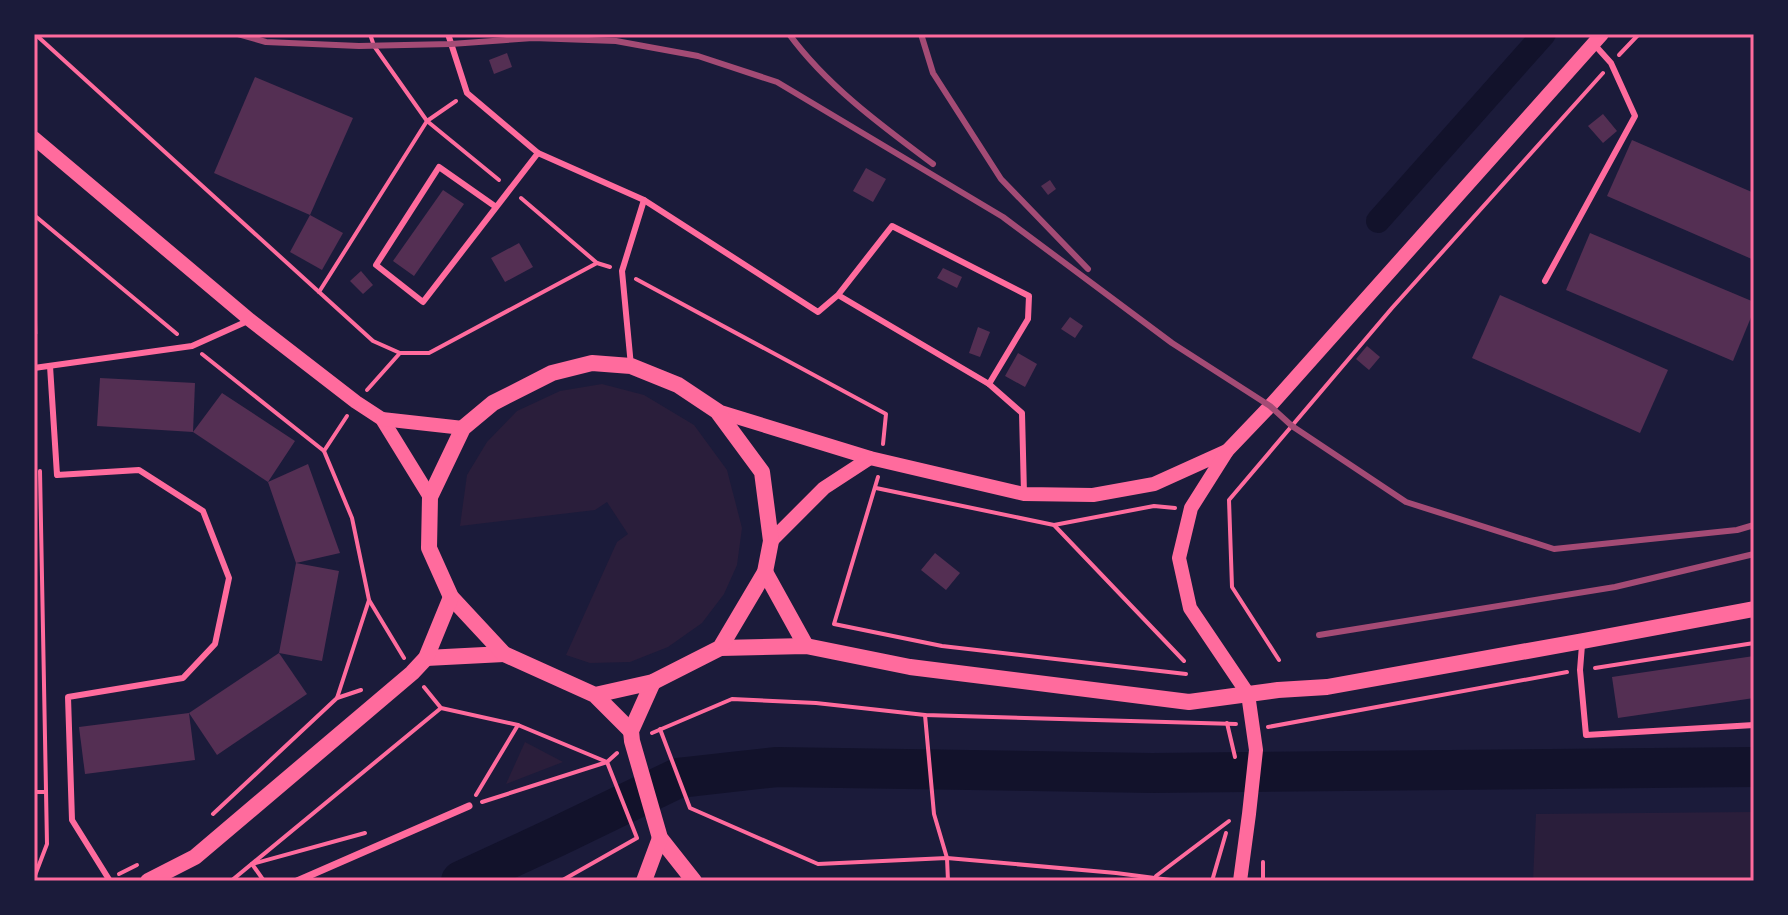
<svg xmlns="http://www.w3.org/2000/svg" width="1788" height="915" font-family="Rubik,sans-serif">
<rect width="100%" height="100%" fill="#1b1b3a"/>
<!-- green -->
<g fill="#2a1e3b">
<path d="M602 384 644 395 694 425 727 470 742 528 737 565 724 594 702 623 668 647 630 662 590 663 566 655 617 542 628 534 607 502 595 510 460 526 467 475 487 442 517 411 560 391Z"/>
<path d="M525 742 563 762 506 784Z"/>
<path d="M1754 812V881H1533L1536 814Z"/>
</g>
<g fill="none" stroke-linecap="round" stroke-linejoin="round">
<!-- canal -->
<path stroke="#12122b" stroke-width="24" d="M1378 221 1544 34"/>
<!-- river -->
<path stroke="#12122b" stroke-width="40" d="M461 881 556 837 678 778 777 767 1152 773 1754 767"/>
</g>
<!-- building -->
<g fill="#542f53">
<path d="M507 53 512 67 494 74 489 60Z"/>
<path d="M255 77 353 118 310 215 214 173Z"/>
<path d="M1603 114 1617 131 1603 143 1588 126Z"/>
<path d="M1632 140 1754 193V260L1607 196Z"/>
<path d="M866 168 886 179 873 202 853 191Z"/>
<path d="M1050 180 1056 189 1048 195 1041 186Z"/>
<path d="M443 190 464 204 414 276 393 261Z"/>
<path d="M310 215 343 233 322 270 290 252Z"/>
<path d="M1590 233 1754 302V310L1733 361 1566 290Z"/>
<path d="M519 243 533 267 505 282 491 258Z"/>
<path d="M943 268 962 277 957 288 937 278Z"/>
<path d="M361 271 373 285 363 294 350 281Z"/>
<path d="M1500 295 1668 370 1640 433 1472 358Z"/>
<path d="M34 307H36L38 334H34Z"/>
<path d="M1070 317 1083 326 1075 338 1061 329Z"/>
<path d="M978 327 990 332 980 357 969 353Z"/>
<path d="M1367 346 1380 357 1369 370 1356 359Z"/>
<path d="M1018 353 1037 364 1025 387 1005 376Z"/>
<path d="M100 378 195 383 193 432 97 426Z"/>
<path d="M222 393 295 441 268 482 308 464 340 553 296 563 339 571 322 661 279 653 296 563 268 482 193 432Z"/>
<path d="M935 553 960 573 946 590 921 570Z"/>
<path d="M279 653 307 694 217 755 189 713Z"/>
<path d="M1754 656V698L1618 718 1612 677Z"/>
<path d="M189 713 195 760 85 774 79 727Z"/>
</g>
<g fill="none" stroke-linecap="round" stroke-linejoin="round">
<!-- path -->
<g stroke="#ff6b9d" stroke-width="4">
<path d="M35 34 373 341 400 353H429L597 263 610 267"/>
<path d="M370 34 374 46 427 121 499 180"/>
<path d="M1619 55 1639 34"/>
<path d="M521 198 597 263"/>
<path d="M34 215 177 334"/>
<path d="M636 279 886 414 883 444"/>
<path d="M319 292 427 121 456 101"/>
<path d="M202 354 324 451 352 518 369 600 404 658"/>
<path d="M367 390 400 353"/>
<path d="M324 451 347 416"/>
<path d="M878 477 834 624 942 646 1186 674"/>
<path d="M876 488 1054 525 1184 661"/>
<path d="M1054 525 1154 506 1175 508"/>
<path d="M1279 660 1232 587 1229 500 1392 308 1603 73"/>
<path d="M1595 668 1754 643"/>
<path d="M424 687 441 708 518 725 607 762 617 753"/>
<path d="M337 698 369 600"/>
<path d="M925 715 934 814 947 858 948 881"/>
<path d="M1227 723 1235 757"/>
<path d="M1268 727 1567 672"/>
<path d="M660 729 690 808 818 864 947 858 1116 873 1178 881"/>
<path d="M652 733 732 699 816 703 925 715 1236 724"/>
<path d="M34 792H46"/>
<path d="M476 795 518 725"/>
<path d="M482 802 607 762 637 838 561 881"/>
<path d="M213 814 337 698 361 690"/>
<path d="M1263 862V881"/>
<path d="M119 874 137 865"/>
<path d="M1156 876 1229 821"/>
<path d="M34 878 47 844 40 471"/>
<path d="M231 881 441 708"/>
<path d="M264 881 252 864 365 833"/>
<path d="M1212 881 1226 833"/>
</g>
<!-- service -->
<g stroke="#ff6b9d" stroke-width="6">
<path d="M448 34 467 93 538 153 644 200 818 312 838 295 892 226 1029 296 1028 319 989 384 838 295"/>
<path d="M496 207 439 167 376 265 423 302 538 153"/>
<path d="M1545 281 1635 116 1611 63 1593 43"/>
<path d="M50 366 57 475 139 470 203 511 229 578 215 644 183 678 68 697 72 820 110 881"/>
<path d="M631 366 622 271 644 200"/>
<path d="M34 368 192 346 250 320"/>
<path d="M989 384 1022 413 1024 494"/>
<path d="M1582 645 1580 670 1586 735 1754 725"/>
</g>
<!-- pedestrian -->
<path stroke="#ff6b9d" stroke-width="7" d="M297 881 469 806"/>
<!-- tertiary -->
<g stroke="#ff6b9d" stroke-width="14">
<path d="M34 138 250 320 356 402 382 419 430 497"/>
<path d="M717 411 870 458 1024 494 1093 495 1154 484 1227 451"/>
<path d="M382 419 463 428"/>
<path d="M771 541 824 488 870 458"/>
<path d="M1240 881 1249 814 1256 750 1248 694 1190 608 1179 558 1191 508 1227 451 1270 406 1602 34"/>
</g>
<!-- secondary -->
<g stroke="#ff6b9d" stroke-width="16">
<path d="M765 572 806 646"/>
<path d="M720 648 806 646 910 667 1189 702 1278 690 1327 687 1583 641 1754 609"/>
<path d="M426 658 504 654"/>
<path d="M653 682 631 731 632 741 660 838 694 881"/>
<path d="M595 695 653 682 720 648 765 572 771 541 762 472 717 411 678 385 631 366 592 363 552 373 493 403 463 428 430 497 429 548 451 597 504 654 595 695 631 731"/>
<path d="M148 881 195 857 412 673 426 658 451 597"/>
<path d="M644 881 660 838"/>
</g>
<!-- rail -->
<g stroke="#a44b75" stroke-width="6">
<path d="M238 34 266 42 359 46 451 44 533 38 616 41 698 56 777 82 1003 217 1172 343 1270 406 1292 426 1406 502 1554 549 1737 530 1754 525"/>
<path d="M789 34C827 86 882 126 933 164"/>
<path d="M921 34 933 73 1001 179 1088 269"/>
<path d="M1319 635 1615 587 1754 554"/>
</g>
</g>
<!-- border -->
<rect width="1788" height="915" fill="none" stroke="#1b1b3a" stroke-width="72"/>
<rect x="36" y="36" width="1716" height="843" fill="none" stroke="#ff6b9d" stroke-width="3"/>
</svg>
